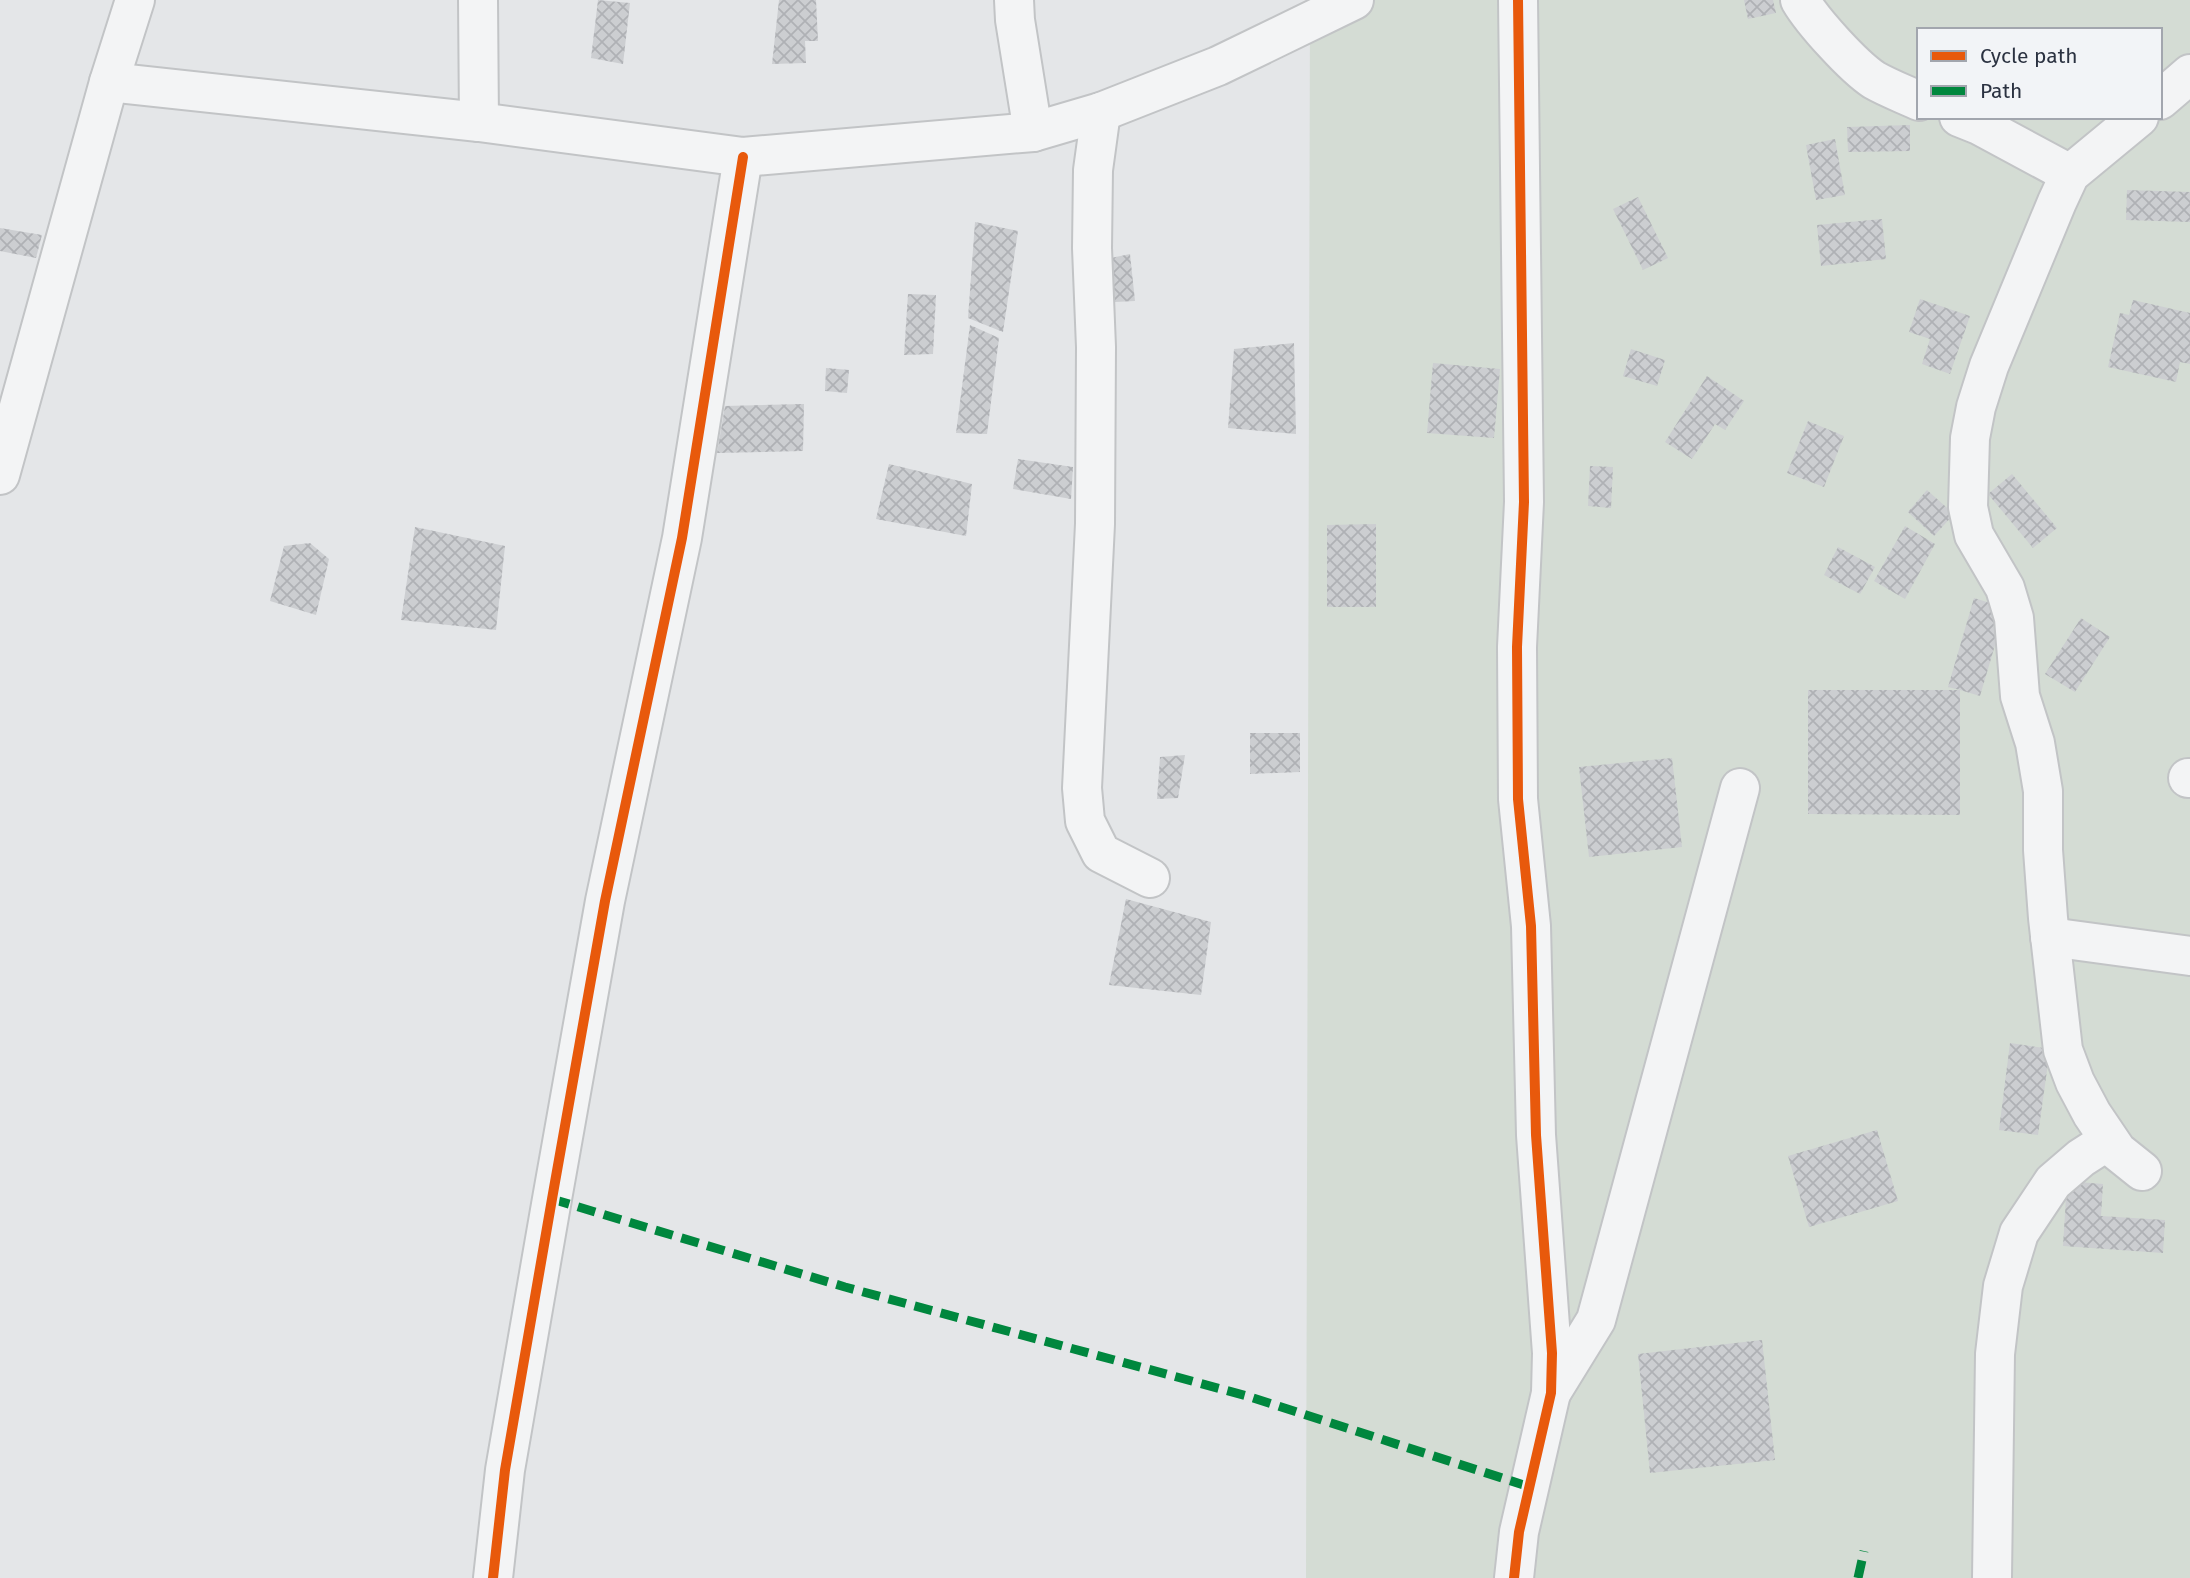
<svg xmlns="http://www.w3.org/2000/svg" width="2190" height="1578" font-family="'Fira Sans',sans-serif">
<defs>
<pattern id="building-cross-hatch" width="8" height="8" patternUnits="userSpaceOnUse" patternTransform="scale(1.75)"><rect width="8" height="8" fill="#ccced1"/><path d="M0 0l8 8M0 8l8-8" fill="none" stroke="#afb1b5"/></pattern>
</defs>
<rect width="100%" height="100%" fill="#e4e6e8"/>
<!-- green -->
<path fill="#d4dcd4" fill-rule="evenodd" d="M1310 0H2190V1578H1306ZM1919 30H2160V117H1919Z"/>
<!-- building -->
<g fill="url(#building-cross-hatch)">
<path d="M598 0 630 3 623 64 591 58Z"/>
<path d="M779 0H816L818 41H805L806 63 772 64Z"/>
<path d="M1744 0H1773L1776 13 1748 19Z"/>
<path d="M1910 125V151L1848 152 1847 127Z"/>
<path d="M1835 139 1845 195 1816 200 1806 145Z"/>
<path d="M2127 190 2190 192V222L2126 220Z"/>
<path d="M1638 197 1668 258 1643 270 1613 209Z"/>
<path d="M1882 219 1886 259 1821 266 1817 225Z"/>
<path d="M975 222 1018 231 1003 332 968 318Z"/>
<path d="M0 228 42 235 36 258 0 251Z"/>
<path d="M1130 254 1135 301 1115 302 1111 258Z"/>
<path d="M908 294 936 295 933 354 904 355Z"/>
<path d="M1920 299 1970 316 1950 374 1922 364 1930 339 1909 332Z"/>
<path d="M2133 300 2190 313V364L2180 362 2176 382 2108 367 2120 313 2129 315Z"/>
<path d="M970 325 999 338 987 434 956 433Z"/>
<path d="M1294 343 1296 434 1228 428 1234 349Z"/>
<path d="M1631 349 1665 360 1657 386 1623 376Z"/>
<path d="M1433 363 1500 369 1494 438 1427 433Z"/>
<path d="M826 368 849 370 847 393 825 391Z"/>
<path d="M1707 376 1744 401 1725 430 1715 424 1692 459 1665 442Z"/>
<path d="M804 404 803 451 717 453 725 406Z"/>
<path d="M1808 421 1844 436 1824 487 1787 473Z"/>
<path d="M1018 459 1073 467 1071 499 1013 489Z"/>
<path d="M889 464 972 484 966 536 876 519Z"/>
<path d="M1590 466 1613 467 1611 508 1588 506Z"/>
<path d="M2012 474 2057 528 2033 548 1988 494Z"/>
<path d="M1927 490 1954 514 1934 536 1908 512Z"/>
<path d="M1376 524V607H1327V525Z"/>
<path d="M1905 526 1935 544 1905 599 1874 581Z"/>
<path d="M415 527 505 546 496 630 401 620Z"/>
<path d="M310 543 329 559 316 615 270 601 284 546Z"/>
<path d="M1838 547 1875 567 1860 594 1824 575Z"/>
<path d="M1974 598 2006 608 1980 696 1960 690V815L1808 814V690H1960L1948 687Z"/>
<path d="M2081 618 2110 637 2075 692 2045 674Z"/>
<path d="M1250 733H1300V772L1250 774Z"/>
<path d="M1185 755 1178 798 1157 799 1160 757Z"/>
<path d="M1672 758 1682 847 1589 857 1579 767Z"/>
<path d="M1126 899 1211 922 1201 995 1109 985Z"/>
<path d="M2010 1043 2050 1049 2038 1135 1999 1130Z"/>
<path d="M1877 1130 1898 1201 1809 1227 1788 1156Z"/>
<path d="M2067 1181 2103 1184 2101 1216 2165 1220 2163 1253 2063 1246Z"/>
<path d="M1762 1340 1775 1460 1650 1473 1638 1354Z"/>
</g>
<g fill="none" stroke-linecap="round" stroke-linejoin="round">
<defs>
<g id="street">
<path d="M478 0 479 122"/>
<path d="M1014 0 1015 20 1033 132"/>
<path d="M1800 0C1813 22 1853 66 1874 80 1888 88 1904 94 1919 101"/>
<path d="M109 82 479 122 743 157 1033 132 1101 112 1218 66 1354 0"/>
<path d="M2160 100 2190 74"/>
<path d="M1101 112 1093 170 1092 248 1096 347 1095 524 1082 788 1085 821 1101 853 1150 878"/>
<path d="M1959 117 1979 125 2070 174"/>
<path d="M2139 117 2070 174 2057 202 1989 366 1976 407 1970 438 1968 507 1974 535 2005 588 2014 618 2020 696 2035 743 2043 791V850L2048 918 2063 1050 2075 1082 2092 1114 2117 1151 2142 1171"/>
<path d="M0 475 109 82 135 0"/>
<path d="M2188 778H2190"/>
<path d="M2050 937 2190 956"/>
<path d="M1551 1393 1596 1320 1740 788"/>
<path d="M493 1578 505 1470 552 1199 605 901 682 538 743 157"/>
<path d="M1514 1578 1519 1532 1551 1393 1552 1353 1536 1135 1531 926 1518 799 1517 647 1524 502 1518 0"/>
<path d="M1992 1578 1995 1354 2003 1286 2019 1233 2053 1182 2081 1158 2109 1140"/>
</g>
</defs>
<!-- street casing -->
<use href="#street" stroke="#c2c4c6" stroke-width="42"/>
<!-- street -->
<use href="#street" stroke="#f3f4f5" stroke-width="38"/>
<!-- quiet -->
<g stroke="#00873e" stroke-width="9" stroke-dasharray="18 9" stroke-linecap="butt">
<path d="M552 1199 845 1287 1247 1396 1530 1487"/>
<path d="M1858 1578 1864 1551"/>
</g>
<defs>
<g id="cycleway">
<path d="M493 1578 505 1470 552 1199 605 901 682 538 743 157"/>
<path d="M1514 1578 1519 1532 1551 1393 1552 1353 1536 1135 1531 926 1518 799 1517 647 1524 502 1518 0"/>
</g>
</defs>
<!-- cycleway casing -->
<use href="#cycleway" stroke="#f2f4f7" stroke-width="15"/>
<!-- cycleway -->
<use href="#cycleway" stroke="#e8590c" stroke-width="10"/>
</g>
<!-- legend -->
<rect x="1917" y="28" width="245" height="91" fill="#f2f4f7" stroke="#a2a6ae" stroke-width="2"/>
<rect x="1931" y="51" width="35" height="10" fill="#e8590c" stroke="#a2a6ae" stroke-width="2"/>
<text x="1980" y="63" font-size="21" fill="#2b3241">Cycle path</text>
<rect x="1931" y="86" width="35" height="10" fill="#00873e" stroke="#a2a6ae" stroke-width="2"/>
<text x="1980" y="98" font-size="21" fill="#2b3241">Path</text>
</svg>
